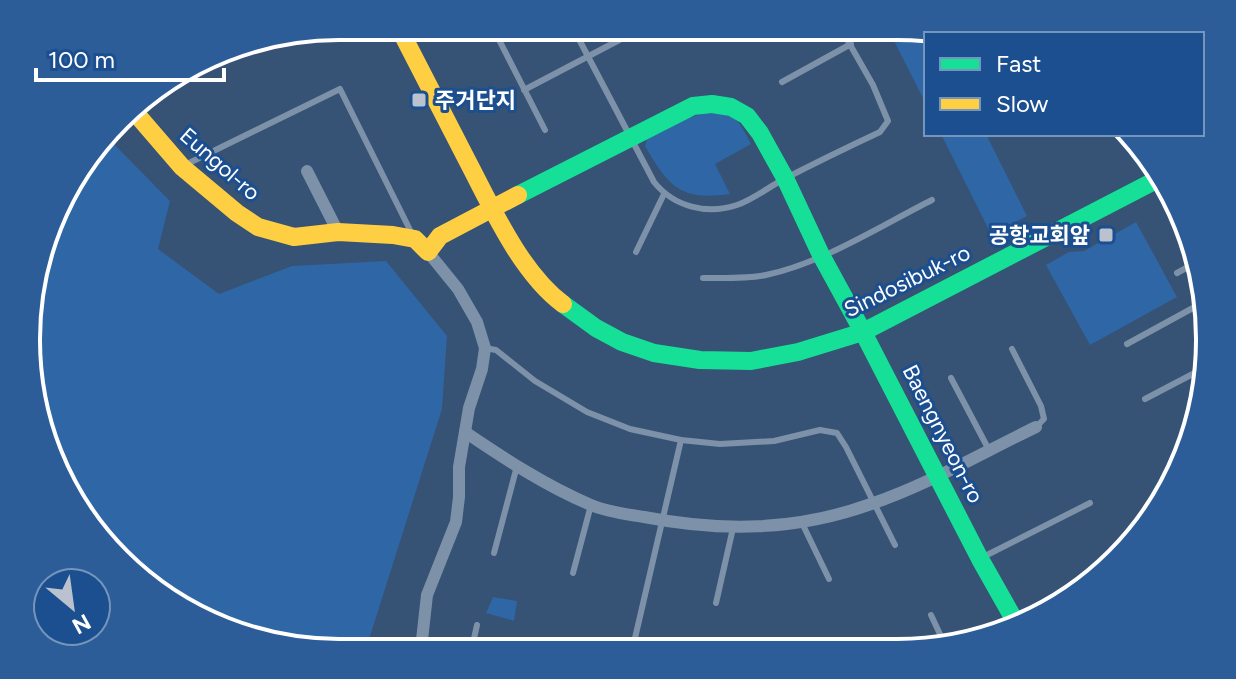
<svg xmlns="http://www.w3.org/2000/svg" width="1236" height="679" font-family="Figtree,'Noto Sans KR',sans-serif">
<rect width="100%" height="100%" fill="#365274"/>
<!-- green -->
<g fill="#2f66a5">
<path d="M887 27H917L934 32 935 34H926V104Z"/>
<path d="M707 113C737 115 737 117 751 144L715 164 730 194C680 201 669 187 645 146L648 136 683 119Z"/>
<path d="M941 134H986L1027 216 991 234Z"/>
<path d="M106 136 170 201 158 249 219 294 292 266 386 261 447 336 442 409 365 652H319L183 611 104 547 50 460 27 360 37 259 79 166Z"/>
<path d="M1136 222 1177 297 1090 345 1046 265 1069 252 1084 251Z"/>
<path d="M493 597 517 601 514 621 486 613Z"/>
</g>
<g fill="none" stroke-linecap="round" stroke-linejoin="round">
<!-- lane -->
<g stroke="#7d92a8" stroke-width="6">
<path d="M492 26 545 130"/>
<path d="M572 26 654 182C674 207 707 215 737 205 754 199 770 186 786 178 817 162 848 147 880 132L888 121 873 85 840 27"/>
<path d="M782 82 851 44"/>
<path d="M524 90 646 26"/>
<path d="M185 165 340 89 413 236"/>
<path d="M636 252 664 194"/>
<path d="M1177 273 1199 261"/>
<path d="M703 278C724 278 746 279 766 275 821 264 882 225 932 200"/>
<path d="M1127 344 1202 303"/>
<path d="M485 348 496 350 535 381 587 412 630 429 681 440 720 444 774 441 820 430 837 433 846 447 895 545"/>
<path d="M1012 349 1041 406 1044 419 1036 427"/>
<path d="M951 378 989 450"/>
<path d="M1145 399 1206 367"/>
<path d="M802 523 829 579"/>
<path d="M494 553 517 466"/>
<path d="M983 557 1090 503"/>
<path d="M573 573 591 505"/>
<path d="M716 603 733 528"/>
<path d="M931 615 946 647"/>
<path d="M632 651 681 440"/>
<path d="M471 652 477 625"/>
<path d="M556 652V648"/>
</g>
<!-- street -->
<g stroke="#7d92a8" stroke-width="12">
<path d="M307 171 338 232"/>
<path d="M465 432C505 459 546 486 591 505 607 512 626 514 644 517 722 532 796 531 871 504 929 484 982 453 1036 427"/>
<path d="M417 652 422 640 427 595 456 522 459 497V467L469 408 482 369 485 348 477 322 458 289 428 252"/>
</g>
<!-- fast -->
<g stroke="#16e098" stroke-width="18">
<path d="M518 195 693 106 712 104 731 107 747 116 760 133 785 178 821 255 863 332 980 559 1015 621"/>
<path d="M563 304 596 328 622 342 654 353 700 360 751 361 798 352 863 332 1160 178"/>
</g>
<!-- slow -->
<g stroke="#ffcf43" stroke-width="18">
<path d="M398 26C421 71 445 117 468 162 492 208 521 273 563 304"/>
<path d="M132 109 182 167 237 213 258 227 294 237 338 232 393 235 415 239 428 252 440 236 518 195"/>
</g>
</g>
<!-- markers -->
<g fill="#b9c2ce" stroke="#1b4f8f" stroke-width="3">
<rect x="411" y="92" width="16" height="16" rx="4"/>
<rect x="1098" y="227" width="16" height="16" rx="4"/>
</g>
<g text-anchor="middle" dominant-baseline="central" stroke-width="6" stroke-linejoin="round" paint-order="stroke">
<!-- poi labels -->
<g font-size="22" font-weight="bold" fill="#fff" stroke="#1b4f8f" text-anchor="start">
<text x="435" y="100">주거단지</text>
<text x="1090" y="235" text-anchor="end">공항교회앞</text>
</g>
<!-- street labels -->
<g font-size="22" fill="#fff" stroke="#1b4f8f">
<text transform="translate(220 164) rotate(41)">Eungol-ro</text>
<text transform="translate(907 281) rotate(-26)">Sindosibuk-ro</text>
<text transform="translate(943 434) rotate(63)">Baengnyeon-ro</text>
</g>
</g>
<!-- crop -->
<path d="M0 0H1236V679H0ZM339 40H897A299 299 0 0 1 1196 339V340A299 299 0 0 1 897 639H339A299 299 0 0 1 40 340V339A299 299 0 0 1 339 40Z" fill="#2d5d98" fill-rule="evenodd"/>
<path fill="none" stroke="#fff" stroke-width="4" d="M339 40H897A299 299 0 0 1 1196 339V340A299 299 0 0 1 897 639H339A299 299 0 0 1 40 340V339A299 299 0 0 1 339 40Z"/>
<!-- legend -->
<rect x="924" y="32" width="280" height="104" fill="#1b4f8f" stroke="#7695bc" stroke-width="2"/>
<rect x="940" y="58" width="40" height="12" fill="#16e098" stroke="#7695bc" stroke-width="2"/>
<text x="996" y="72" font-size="24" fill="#ffffff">Fast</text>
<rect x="940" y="98" width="40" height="12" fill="#ffcf43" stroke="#7695bc" stroke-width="2"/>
<text x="996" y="112" font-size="24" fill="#ffffff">Slow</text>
<!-- north arrow -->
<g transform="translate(72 607) rotate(151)"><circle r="38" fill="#1b4f8f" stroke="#7695bc" stroke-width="2"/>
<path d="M0-6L14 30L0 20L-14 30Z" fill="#b9c2ce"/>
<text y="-12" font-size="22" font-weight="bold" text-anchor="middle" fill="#ffffff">N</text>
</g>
<!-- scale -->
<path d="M36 68v12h188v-12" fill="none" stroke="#ffffff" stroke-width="4"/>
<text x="48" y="68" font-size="24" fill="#ffffff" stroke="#1b4f8f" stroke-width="6" paint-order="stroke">100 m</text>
</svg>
